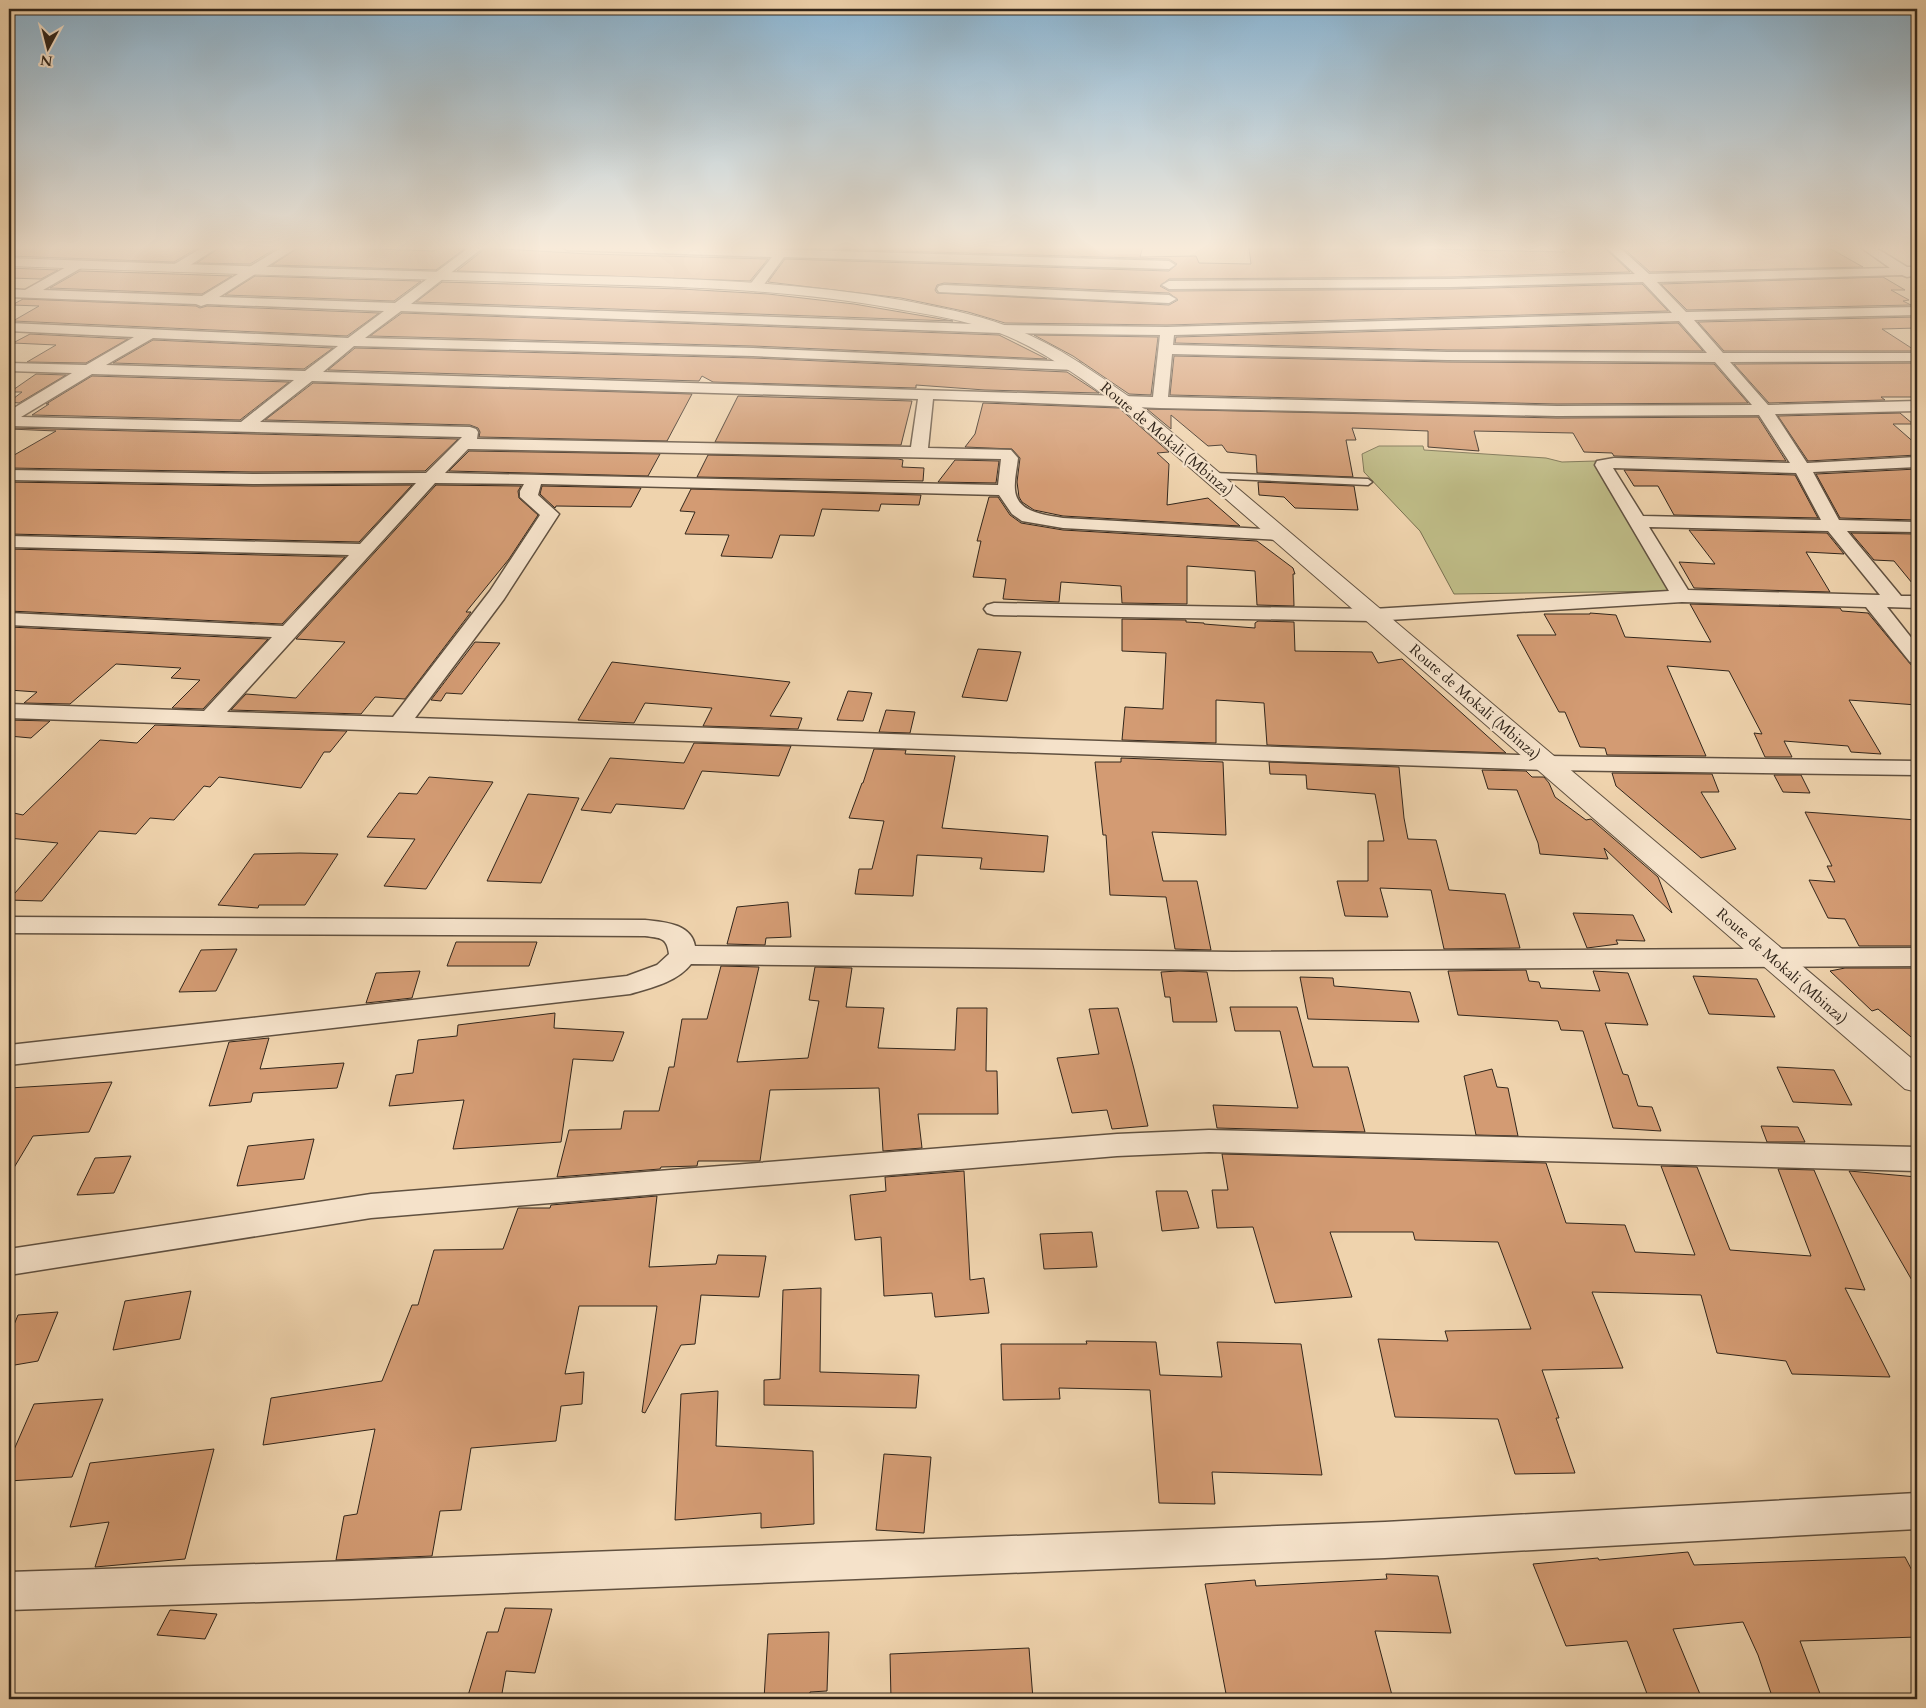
<svg xmlns="http://www.w3.org/2000/svg" width="1926" height="1708" font-family="Cardo,serif">
<rect width="100%" height="100%" fill="#efd3ad"/>
<filter id="stains"><feTurbulence type="fractalNoise" baseFrequency=".004" numOctaves="4"/><feColorMatrix values="0 0 0 0 .2 0 0 0 0 .09 0 0 0 0 .02 0 0 0 .5 -.17"/></filter>
<radialGradient id="worn" r=".72"><stop offset=".6" stop-color="#630" stop-opacity="0"/><stop offset="1" stop-color="#630" stop-opacity=".3"/></radialGradient>
<!-- green -->
<path fill="#bebb86" stroke="#787050" d="M1379 446H1423L1424 450 1546 458 1562 462 1596 461 1672 591 1454 594 1420 531 1364 472 1362 454Z"/>
<!-- building -->
<g fill="#d39b73" stroke="#32261b" fill-rule="evenodd">
<path d="M53 246H201L174 262 9 256V247L53 248Z"/>
<path d="M222 246H280L250 264 197 263Z"/>
<path d="M301 246H347L344 248 434 251 442 246 467 247 436 270 272 265Z"/>
<path d="M730 246H1143L1140 257 1196 256 1199 263 1251 264 1249 248 1339 249V246H1422L1424 249 1565 252 1557 246H1603L1630 272 1451 277 1169 279 1160 286 1169 291 1451 289 1642 284 1668 311 1167 325 1005 323 968 312 901 298 768 282 785 259 1169 271 1177 264 1169 259ZM944 283 1169 293 1178 300 1169 305 937 293 935 290 937 285Z"/>
<path d="M1621 246H1782L1787 249H1831L1863 267 1650 272Z"/>
<path d="M486 248 589 254 768 259 750 281 457 271Z"/>
<path d="M9 268 58 270 41 279 9 278Z"/>
<path d="M80 271 145 273 232 276 202 294 50 288Z"/>
<path d="M255 276 348 279 421 281 394 301 225 295Z"/>
<path d="M1883 277 1905 290H1891L1909 300 1903 301 1911 305 1687 310 1661 284Z"/>
<path d="M442 282 681 289 768 294 854 304 953 321 416 302Z"/>
<path d="M23 299 196 306 200 308 207 306 379 313 347 336 13 321 39 306 12 305Z"/>
<path d="M402 313 999 335 1047 359 753 346 370 336Z"/>
<path d="M1917 317V328L1882 329 1916 351H1724L1698 322Z"/>
<path d="M1678 323 1703 351 1447 350 1175 343 1176 337Z"/>
<path d="M30 334 128 339 86 363 27 362 56 345 13 343Z"/>
<path d="M1034 335 1158 337 1151 395 1129 394 1073 356Z"/>
<path d="M153 340 333 348 304 369 113 363Z"/>
<path d="M355 348 753 358 1067 372 1099 393 985 390 916 385V388L713 382 702 376 699 381 328 370Z"/>
<path d="M1174 356 1447 362 1714 364 1748 403 1557 404 1170 395Z"/>
<path d="M1917 363V397H1881L1885 400 1769 403 1734 364Z"/>
<path d="M36 374 66 375 19 403 9 402 22 392H10Z"/>
<path d="M92 376 289 382 240 420 32 415 49 404H46Z"/>
<path d="M313 383 692 394 667 441 479 437 480 432 478 428 470 425 265 420Z"/>
<path d="M738 396 912 401 901 445 715 442Z"/>
<path d="M983 403 1119 408 1169 452 1157 453 1169 464 1167 505 1208 498 1240 526 1063 516 1034 510 1022 502 1019 497 1017 482 1020 458 1012 449 965 447 975 434Z"/>
<path d="M1147 409 1557 418 1758 417 1786 461 1614 456 1612 453 1584 452 1573 433 1474 431 1479 451 1428 447V431L1352 428 1356 440H1346L1353 477 1257 473 1256 455 1227 452 1222 445 1208 446 1171 415V429Z"/>
<path d="M1900 413 1913 424H1893L1917 445V455L1808 461 1778 416Z"/>
<path d="M12 428 458 439 425 471 253 472 9 468V458L56 431 10 429Z"/>
<path d="M469 451 660 454 648 476 449 471Z"/>
<path d="M708 455 898 459 903 460 902 467 924 468 923 481 697 477Z"/>
<path d="M955 460 999 461 996 483 938 482Z"/>
<path d="M1917 469V520L1840 518 1816 474Z"/>
<path d="M1624 470 1795 475 1818 518 1674 515 1658 486H1634Z"/>
<path d="M9 482 253 486 412 485 359 542 9 534Z"/>
<path d="M1258 482 1354 486 1358 510 1295 508 1284 497 1259 495Z"/>
<path d="M436 485 521 486 518 491 519 498 538 515 509 559 466 612H471L405 699 375 697 361 714 231 710 246 694 296 698 345 642 296 639Z"/>
<path d="M542 486 641 488 631 507 556 506 555 508 540 494Z"/>
<path d="M691 489 921 495 919 505 881 504 879 511 822 509 814 536 780 535 772 558 721 556 729 535 685 534 695 512 680 511Z"/>
<path d="M989 497H998L1010 515 1021 523 1063 530 1257 541 1293 568 1295 574H1293L1294 606 1257 605 1255 571 1187 566V604L1122 603 1121 586 1061 582 1059 602 1003 599 1006 579 973 577 981 541H977Z"/>
<path d="M1689 530 1827 533 1844 554 1806 552 1830 592 1694 588 1679 562 1715 564Z"/>
<path d="M1851 533 1917 534V589L1894 561 1874 560Z"/>
<path d="M9 549 345 557 282 624 9 611Z"/>
<path d="M1690 604 1840 608 1842 611 1868 613 1917 672V705L1849 700 1881 754 1851 752 1848 746 1784 741 1792 757H1765L1754 733 1762 734 1729 671 1667 666 1706 756 1607 755 1605 748 1580 747 1565 712H1559L1517 635H1556L1544 614H1590V613L1616 615 1625 637 1711 642Z"/>
<path d="M1122 619 1186 620V622L1204 623V624L1255 628V623L1258 621 1294 622 1295 651 1372 652 1378 663 1402 659 1506 753 1267 745 1264 703 1216 700V743L1122 740 1125 707 1163 709 1166 653 1122 651Z"/>
<path d="M9 627 268 639 203 709 172 708 200 680 171 678 181 668 116 664 70 704 24 703 37 692 9 690Z"/>
<path d="M475 642 500 643 462 694 446 693 441 701 431 700Z"/>
<path d="M978 649 1021 652 1007 701 962 697Z"/>
<path d="M612 662 790 682 770 716 802 718 798 729 703 726 712 708 645 703 634 723 578 720Z"/>
<path d="M848 691 872 693 863 721 837 720Z"/>
<path d="M886 710 915 712 910 733 879 732Z"/>
<path d="M9 720 50 721 31 738 9 736Z"/>
<path d="M155 725 347 731 330 752H324L301 788 219 777 210 787 204 786 174 820 150 818 136 834 99 831 42 901 9 900 58 843 9 838V812L23 815 100 740 137 743Z"/>
<path d="M694 743 791 746 779 776 702 771 684 809 616 804 611 813 581 810 610 758 684 763Z"/>
<path d="M874 749 906 750 905 754 955 756 942 828 1048 836 1044 872 980 869 982 858 917 855 913 896 855 894 859 869H872L884 821 849 818 862 783H863Z"/>
<path d="M1121 758 1223 762 1226 835 1152 832 1163 881H1197L1211 950 1175 949 1166 897 1110 895 1106 835H1103L1095 762H1121Z"/>
<path d="M1269 762 1399 767 1404 818 1408 839 1436 840 1449 890 1505 894 1520 948 1444 949 1431 890 1380 888 1388 917 1345 916 1337 881H1368V841H1384L1375 794 1307 789 1306 775 1270 774Z"/>
<path d="M1482 770 1526 771 1532 777H1544L1549 783 1555 797 1586 820 1591 819 1658 877 1672 913 1604 848 1608 859 1540 854 1538 843 1517 790 1488 789Z"/>
<path d="M1612 773 1712 774 1719 792H1701L1736 849 1701 858 1616 786Z"/>
<path d="M1774 775H1801L1810 793 1783 792Z"/>
<path d="M429 777 493 782 426 889 384 886 415 839 367 837 399 793 417 794Z"/>
<path d="M528 794 579 798 541 883 487 881Z"/>
<path d="M1805 812 1917 820V946H1859L1845 919 1828 918 1809 880 1835 882 1827 866H1832Z"/>
<path d="M300 853 338 854 305 905H259L258 908 218 905 254 854Z"/>
<path d="M788 902 791 937 766 938 765 945 727 944 737 907Z"/>
<path d="M1573 913 1633 915 1645 941 1616 940 1618 944 1587 948Z"/>
<path d="M456 942H537L529 966H447Z"/>
<path d="M237 949 216 991 179 992 201 950Z"/>
<path d="M721 966 759 967 737 1062 808 1058 819 1001 809 1000 815 967 852 968 846 1007 884 1008 878 1048 955 1050 957 1008H987L986 1071H997L998 1114H918L922 1148 883 1151 879 1088 770 1090 760 1161H698L697 1166 661 1167 660 1169 557 1177 569 1130 621 1129 624 1111H659L669 1067H674L682 1019H707Z"/>
<path d="M1845 968H1917V1042L1878 1009 1872 1011 1830 971Z"/>
<path d="M1526 970 1529 981 1539 982 1541 988 1600 991 1593 971 1628 973 1648 1025 1605 1023 1623 1074 1628 1075 1638 1106 1652 1107 1661 1131 1613 1128 1583 1031 1561 1030 1558 1021 1458 1015 1448 971Z"/>
<path d="M420 971 412 998 366 1003 376 973Z"/>
<path d="M1179 971 1207 972 1217 1022H1173L1170 997H1165L1161 972Z"/>
<path d="M1693 976 1757 979 1775 1017 1709 1014Z"/>
<path d="M1300 977 1333 978 1334 986 1410 992 1419 1022 1308 1019Z"/>
<path d="M1230 1007H1297L1313 1067H1348L1365 1132 1217 1128 1213 1105 1298 1108 1280 1031H1235Z"/>
<path d="M1118 1008 1134 1069 1148 1126 1112 1129 1107 1110 1072 1113 1057 1058 1099 1054 1089 1009Z"/>
<path d="M555 1013 554 1028 624 1032 613 1061 573 1059 561 1142 453 1149 464 1100 389 1106 396 1075 413 1073 418 1040 457 1036 458 1025Z"/>
<path d="M269 1038 260 1069 344 1063 337 1088 253 1093 251 1102 209 1106 229 1042Z"/>
<path d="M1777 1067 1834 1070 1852 1105 1793 1102Z"/>
<path d="M1492 1069 1497 1087 1508 1088 1518 1136 1476 1135 1464 1076Z"/>
<path d="M112 1082 89 1132 33 1136 9 1176V1088Z"/>
<path d="M1761 1126 1798 1127 1805 1142H1767Z"/>
<path d="M314 1139 304 1179 237 1186 248 1146Z"/>
<path d="M1222 1154 1546 1163 1566 1223 1625 1225 1635 1252 1695 1255 1661 1166 1697 1167 1730 1250 1811 1256 1778 1169 1814 1170 1865 1290 1845 1288 1890 1377 1792 1374 1786 1361 1717 1353 1701 1295 1592 1292 1623 1368 1542 1370 1559 1418H1556L1575 1473 1515 1474 1498 1419 1395 1417 1378 1339 1448 1341 1445 1331 1531 1329 1498 1242 1415 1240 1413 1232H1330L1352 1297 1275 1303 1253 1227 1217 1228 1212 1190H1228Z"/>
<path d="M131 1156 114 1193 77 1195 95 1158Z"/>
<path d="M964 1171 970 1280 984 1278 989 1313 935 1317 932 1293 884 1296 881 1237 855 1240 850 1195 886 1191 885 1177Z"/>
<path d="M1849 1171 1917 1177V1289Z"/>
<path d="M1156 1191H1187L1199 1228 1162 1231Z"/>
<path d="M657 1196 649 1267 716 1264 718 1255 766 1256 759 1297 701 1295 695 1344 681 1345 645 1413 642 1412 657 1306H579L565 1374 584 1372 582 1404 561 1406 556 1441 471 1448 461 1510 440 1511 432 1556 336 1560 344 1516 357 1514 375 1429 263 1445 271 1398 382 1381 412 1305H418L434 1250 503 1249 518 1208H550L551 1205Z"/>
<path d="M1092 1232 1097 1267 1044 1269 1040 1234Z"/>
<path d="M821 1288 820 1372 919 1375 916 1408 764 1405V1380L780 1379 783 1290Z"/>
<path d="M191 1291 180 1339 113 1350 125 1301Z"/>
<path d="M58 1312 38 1361 9 1366V1337L18 1315Z"/>
<path d="M1086 1341 1156 1342 1160 1375 1222 1377 1217 1342 1301 1344 1322 1475 1212 1472 1215 1504 1159 1503 1150 1390 1059 1388 1060 1399 1003 1400 1001 1344H1087Z"/>
<path d="M718 1391 716 1446 813 1451 814 1524 761 1528V1513L675 1520 681 1394Z"/>
<path d="M103 1399 72 1477 9 1481V1461L34 1404Z"/>
<path d="M214 1449 185 1559 95 1567 109 1522 70 1527 90 1463Z"/>
<path d="M884 1454 931 1457 924 1533 876 1530Z"/>
<path d="M1688 1552 1694 1565 1905 1557 1917 1580V1637L1800 1641 1822 1699H1773L1758 1655 1743 1622 1673 1629 1702 1699H1649L1627 1641 1566 1646 1533 1564 1598 1558 1599 1560Z"/>
<path d="M1386 1574 1438 1576 1451 1633 1375 1631 1393 1699H1227L1205 1584 1255 1580 1256 1586 1387 1579Z"/>
<path d="M505 1608 552 1609 535 1673 506 1671 501 1699H467L487 1632H498Z"/>
<path d="M170 1610 217 1614 205 1639 157 1635Z"/>
<path d="M829 1632 827 1691 810 1692 809 1699H764L768 1634Z"/>
<path d="M1029 1648 1033 1699H891L890 1654Z"/>
</g>
<g fill="none" stroke-linecap="round" stroke-linejoin="round">
<defs>
<path id="service" d="M1213 473 1368 479 1372 482 1368 485 1210 478V474Z"/>
<g id="minor">
<path d="M205 246H220L181 271H173L171 268 173 265Z"/>
<path d="M284 246H299L219 297 395 303 471 246H485L411 304 1001 325 1167 327 1672 313 1643 282 1451 287 1169 289 1162 285 1169 281 1451 279 1635 274 1605 246H1618L1649 274 1890 268 1859 246H1873L1907 267H1917V275L1907 277 1902 275 1657 282 1686 312 1917 307V315L1694 320 1723 353H1917V361L1730 362 1768 405 1917 401V411L1775 414 1807 463 1917 457V467L1813 472 1839 520 1917 522V532L1847 531 1901 596H1917V608L1887 607 1917 645V664L1910 662 1866 607 1682 602 1373 621 994 615 987 613 984 609 987 605 994 603 1373 609 1669 591 1595 465 1597 461 1614 458 1790 463 1759 415 1557 416 1160 408 933 399 928 448 1011 450 1018 458C1017 468 1014 480 1015 490 1017 513 1046 515 1063 518L1281 530 1287 531 1290 535 1287 539 1281 540 1063 528 1022 521 1012 514 999 495 541 484 538 495 559 514 504 599 415 718 1546 756 1917 761V775L1546 770 9 718V704L204 711 272 637 9 625V613L283 626 349 555 9 547V536L360 544 416 483 253 484 9 480V470L253 474 426 473 462 437 9 426V411L72 373 9 371V363L86 365 134 337 9 331V323L348 338 384 311 207 304 201 306 196 304 9 297V289L25 290 77 261 83 265 81 268 43 290 202 296ZM401 311 1001 333 1160 335 1153 397 323 372 354 346 753 356 1075 370 1080 369 1082 366 1080 363 1075 362 753 348 365 338ZM1679 321 1707 353 1447 352 1173 345 1174 335ZM153 338 338 346 305 371 106 365ZM1172 354 1447 360 1715 362 1752 405 1557 406 1168 397ZM92 374 294 380 241 422 21 417ZM312 381 918 399 911 447 477 439 478 432 476 429 470 427 260 422ZM468 449 1001 459 998 485 445 473ZM1613 468 1796 473 1821 520 1643 516ZM435 483 524 484 520 491V497L540 515 490 591 393 717 227 712ZM1649 527 1828 531 1880 595 1688 590Z"/>
<path d="M561 246H669L1169 261 1175 265 1169 269 784 257 760 290 755 291 748 287 772 257 567 250Z"/>
<path d="M944 285 1169 295 1176 299 1169 303 939 292 937 289 939 286Z"/>
<path d="M9 917 645 920C663 922 691 923 695 946L1233 952 1917 948V966L1233 970 691 964C677 982 651 988 630 994L9 1065V1045L627 976 657 965 669 954C667 937 660 938 645 936L9 933Z"/>
<path d="M1209 1130 1917 1147V1171L1209 1152 1117 1156 371 1218 9 1275V1249L371 1194 1117 1134Z"/>
<path d="M1917 1493V1529L1385 1558 352 1599 9 1610V1572L352 1561 1385 1522Z"/>
</g>
<path id="tertiary" d="M9 258C189 265 370 270 551 275 668 278 785 280 901 300 936 307 973 313 1007 326 1053 342 1092 371 1131 398L1917 1063V1092L1905 1089 1119 406C1081 378 1042 349 997 332 965 320 931 315 897 309 783 288 667 286 551 283 370 278 190 273 9 266Z"/>
</defs>
<!-- service casing -->
<use href="#service" stroke="#615140" stroke-width="3"/>
<!-- minor casing -->
<use href="#minor" stroke="#615140" stroke-width="3"/>
<!-- tertiary casing -->
<use href="#tertiary" stroke="#615140" stroke-width="2"/>
<!-- service -->
<use href="#service" fill="#f5e2ca" fill-rule="evenodd"/>
<!-- minor -->
<use href="#minor" fill="#f5e2ca" fill-rule="evenodd"/>
<!-- tertiary -->
<use href="#tertiary" fill="#f5e2ca" fill-rule="evenodd"/>
</g>
<!-- sky -->
<linearGradient id="sky" x2="0" y2="1"><stop stop-color="#8ab5d3"/><stop offset="0.51" stop-color="#f8ebda"/><stop offset="1" stop-color="#f8ebda" stop-opacity="0"/></linearGradient>
<rect width="1926" height="485" fill="url(#sky)"/>
<g text-anchor="middle" dominant-baseline="central" stroke-width="4.5" stroke-linejoin="round" paint-order="stroke">
<!-- far-street labels -->
<g font-size="15" fill="#32261b" stroke="#f5e2ca">
<text transform="translate(1167 439) rotate(40)">Route de Mokali (Mbinza)</text>
<text transform="translate(1475 702) rotate(41)">Route de Mokali (Mbinza)</text>
<text transform="translate(1782 966) rotate(41)">Route de Mokali (Mbinza)</text>
</g>
</g>
<!-- margin -->
<rect width="1926" height="1708" fill="none" stroke="#efd3ad" stroke-width="30"/>
<rect x="10" y="10" width="1906" height="1688" fill="none" stroke="#32261b" stroke-width="2.5"/>
<rect x="15" y="15" width="1896" height="1678" fill="none" stroke="#32261b"/>
<!-- north arrow -->
<g transform="translate(48 48) rotate(187)" stroke="#f5e2ca" stroke-width="4" paint-order="stroke">
<path d="M0-4L9 19L0 12L-9 19Z" fill="#32261b"/>
<text y="-8" font-size="14" font-weight="bold" text-anchor="middle" fill="#32261b">N</text>
</g>
<rect width="100%" height="100%" filter="url(#stains)"/>
<rect width="100%" height="100%" fill="url(#worn)"/>
</svg>
